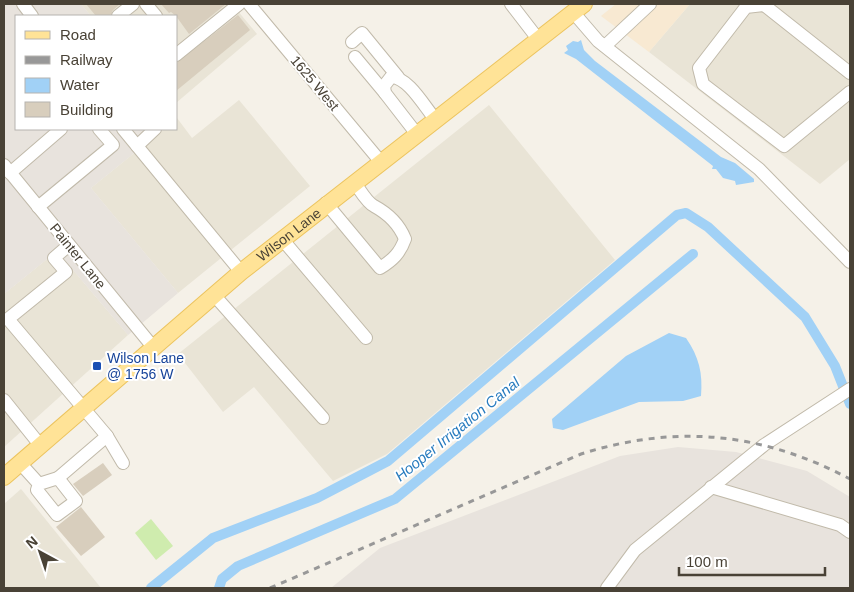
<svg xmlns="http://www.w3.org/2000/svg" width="854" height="592" font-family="Arial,sans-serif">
<rect width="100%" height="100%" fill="#f5f1e8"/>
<!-- residential -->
<g fill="#e9e4d6">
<path d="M81 4H232L257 34 176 103V16H91Z"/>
<path d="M690 4 850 5V159L820 184 649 52Z"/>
<path d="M239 100 310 186 178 293 91 188 164 129H176L177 118 192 138Z"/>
<path d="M489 105 615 260 387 454 333 481 254 387 223 412 178 354Z"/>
<path d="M57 251 128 335 4 447V294Z"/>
<path d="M21 489 101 588H4V504Z"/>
</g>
<!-- commercial -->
<path fill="#f8e9d2" d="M616 4H690L649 52 601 16Z"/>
<!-- industrial -->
<g fill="#e8e3dd">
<path d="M4 4H81L91 16H16V129H164L91 188 178 293 128 335 57 251 4 294Z"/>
<path d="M678 447 736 452 807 471 850 497V588H331L380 548 620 456Z"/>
</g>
<!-- green -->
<path fill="#cfecae" d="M151 519 173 546 156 560 135 533Z"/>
<!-- water -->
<g fill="#a1d1f6">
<path d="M581 40 584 50 595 61 721 157 735 163 754 179V182L736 185 735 181 723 178 716 169H712L713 166 576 59 564 53 568 50 566 46 573 41 578 42Z"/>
<path d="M669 333 686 338C699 357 703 373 701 396L683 401 639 402 563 430 553 428 552 419 626 356Z"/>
</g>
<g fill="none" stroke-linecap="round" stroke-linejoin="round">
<!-- canal -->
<g stroke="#a1d1f6" stroke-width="10">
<path d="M151 588 213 538 317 498 388 461 677 215 686 213 708 227 805 317 835 366 850 404"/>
<path d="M219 588 222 579 238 566 395 499 693 254"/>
</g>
</g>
<!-- building -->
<g fill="#d8cebd">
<path d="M86 4H120L113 10 110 16H96Z"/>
<path d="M161 4H226L189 34 176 16 171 12 169 13Z"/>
<path d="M238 15 250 30 176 91V63Z"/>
<path d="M103 463 112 475 83 496 73 484Z"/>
<path d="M81 507 105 537 81 556 56 527Z"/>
</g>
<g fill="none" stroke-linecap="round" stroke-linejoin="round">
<defs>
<g id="minor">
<path d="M23 4 32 16"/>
<path d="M146 4 156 16"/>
<path d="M249 4 380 161"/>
<path d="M511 4 538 39"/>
<path d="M573 12 598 41 759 169 850 262"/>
<path d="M118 16 133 4"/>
<path d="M352 42 362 33 398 77"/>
<path d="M605 46 650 4"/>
<path d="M176 55 239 4"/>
<path d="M355 57 385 93"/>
<path d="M850 73 764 5 746 7 699 68 703 84 784 146 850 92"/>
<path d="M123 129 241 272"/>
<path d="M416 133 385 93 384 86 391 77C408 77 424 106 435 119"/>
<path d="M137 146 155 129"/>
<path d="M4 165 153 347"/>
<path d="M10 173 61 129"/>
<path d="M326 203 380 268C393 260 400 253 405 239 399 224 387 213 374 206 366 202 359 188 354 182"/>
<path d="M38 207 113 145 99 129"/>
<path d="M282 239 366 338"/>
<path d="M214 295 323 418"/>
<path d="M4 400 40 445"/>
<path d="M107 436 123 463"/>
<path d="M20 463 39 484 37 490 57 515 76 501 58 478 39 484"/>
<path d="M58 478 107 436 8 319 66 272 54 258 69 245"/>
<path d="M711 487 840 525 850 532"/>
<path d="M607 588 635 550 764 445 850 389"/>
</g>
<g id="major">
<path id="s1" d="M4 477 241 272 584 4"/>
</g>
</defs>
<!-- minor casing -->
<use href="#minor" stroke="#c1baaa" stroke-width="14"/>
<!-- major casing -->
<use href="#major" stroke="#ecc45f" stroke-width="18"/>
<!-- minor -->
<use href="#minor" stroke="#fff" stroke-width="12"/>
<!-- major -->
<use href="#major" stroke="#ffe397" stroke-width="16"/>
<!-- rail -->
<path stroke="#989898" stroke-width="3" stroke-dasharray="6 6" stroke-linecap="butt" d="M270 588 581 454C676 424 761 432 850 479"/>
</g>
<!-- markers -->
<rect fill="#1a4fb4" stroke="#fff" stroke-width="2" x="92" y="361" width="10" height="10" rx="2.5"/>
<g text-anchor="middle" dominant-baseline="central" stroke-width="4" stroke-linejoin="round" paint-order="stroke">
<!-- street labels -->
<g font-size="14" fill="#494236" stroke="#fff">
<text transform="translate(315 83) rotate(50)">1625 West</text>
<text stroke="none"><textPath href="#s1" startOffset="374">Wilson Lane</textPath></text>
<text transform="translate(78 256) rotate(51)">Painter Lane</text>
</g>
<!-- transit labels -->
<g font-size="14" fill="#164399" stroke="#fff" text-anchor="start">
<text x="107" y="358">Wilson Lane<tspan x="107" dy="16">@ 1756 W</tspan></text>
</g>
<!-- water labels -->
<g font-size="15" font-style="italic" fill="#277bbe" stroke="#fff">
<text transform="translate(457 429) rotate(-39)">Hooper Irrigation Canal</text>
</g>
</g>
<!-- border -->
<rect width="854" height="592" fill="none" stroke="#494236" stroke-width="10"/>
<!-- legend -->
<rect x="15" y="15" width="162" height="115" fill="#ffffff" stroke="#b6b3af"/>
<rect x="25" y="31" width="25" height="8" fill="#ffe397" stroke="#b6b3af"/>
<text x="60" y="40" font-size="15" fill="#494236">Road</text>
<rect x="25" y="56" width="25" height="8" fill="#989898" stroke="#b6b3af"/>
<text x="60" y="65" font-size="15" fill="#494236">Railway</text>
<rect x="25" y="78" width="25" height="15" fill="#a1d1f6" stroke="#b6b3af"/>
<text x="60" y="90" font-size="15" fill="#494236">Water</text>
<rect x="25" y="102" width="25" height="15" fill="#d8cebd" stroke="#b6b3af"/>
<text x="60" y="115" font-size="15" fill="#494236">Building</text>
<!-- north arrow -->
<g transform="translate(40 552) rotate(320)" stroke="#ffffff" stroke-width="4" paint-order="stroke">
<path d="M0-4L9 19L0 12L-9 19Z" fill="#494236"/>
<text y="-8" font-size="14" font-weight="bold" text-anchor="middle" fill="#494236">N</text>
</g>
<!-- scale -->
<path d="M679 567v8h146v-8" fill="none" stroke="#494236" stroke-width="2.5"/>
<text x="686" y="567" font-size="15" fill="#494236" stroke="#ffffff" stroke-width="4" paint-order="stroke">100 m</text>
</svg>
